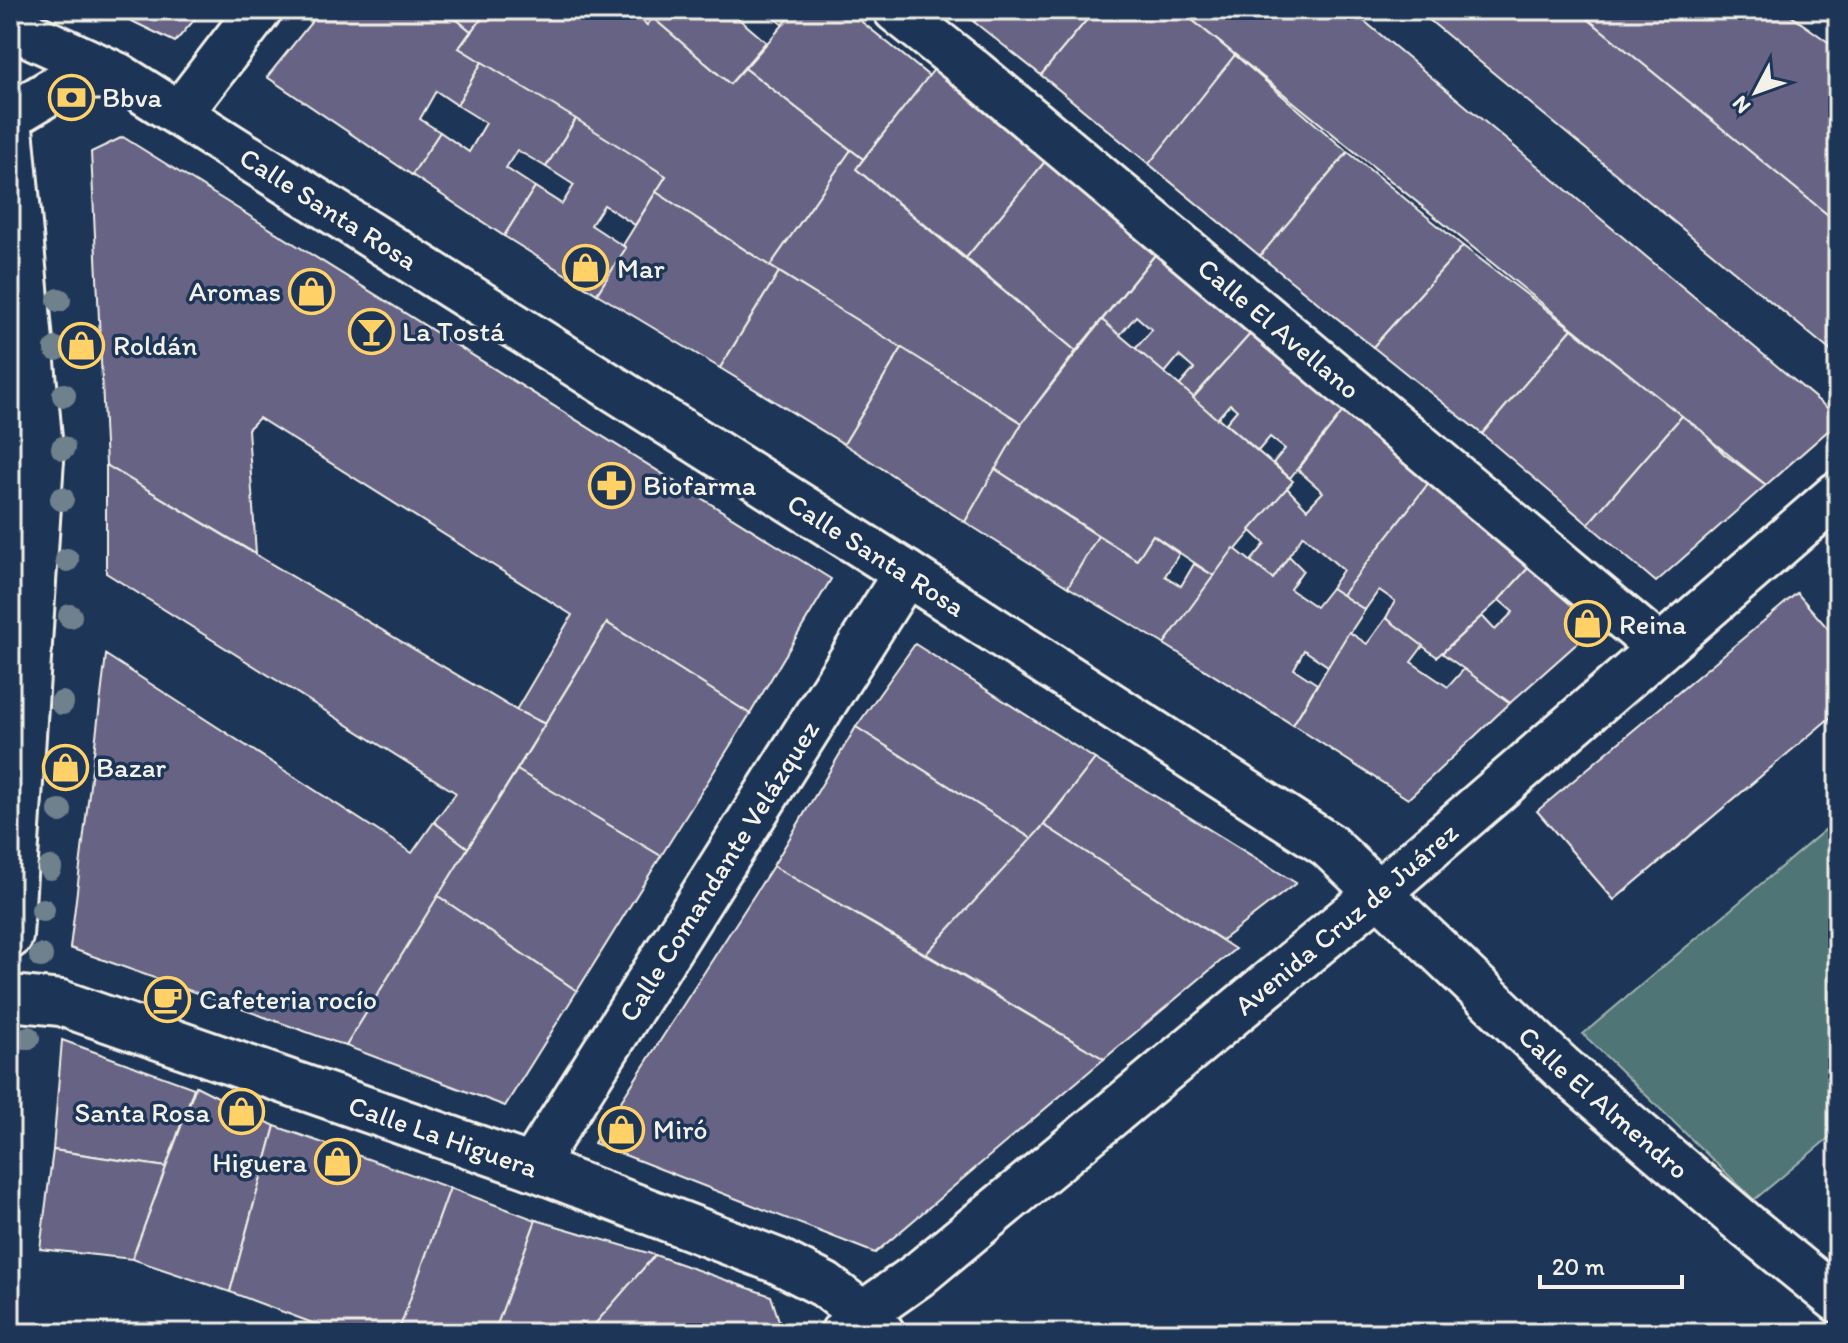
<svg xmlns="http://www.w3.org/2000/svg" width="1848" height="1343" font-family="Itim,sans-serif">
<rect width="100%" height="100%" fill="#1d3557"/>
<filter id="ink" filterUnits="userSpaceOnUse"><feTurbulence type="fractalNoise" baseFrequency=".0125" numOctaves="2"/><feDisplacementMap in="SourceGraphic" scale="16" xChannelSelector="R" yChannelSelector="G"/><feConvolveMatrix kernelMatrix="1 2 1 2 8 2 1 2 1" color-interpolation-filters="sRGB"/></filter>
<g filter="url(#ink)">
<!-- green -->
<path fill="#507577" stroke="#a2b3b0" stroke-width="2" d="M1838 819V1130L1754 1200 1583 1034Z"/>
<!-- building -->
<g fill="#666484" stroke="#f4f1e8" stroke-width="2">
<path d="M109 10H203L175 42Z"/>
<path d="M321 10H445L471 31 459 48 482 62 457 105 436 91 420 119 440 132 412 175 267 77Z"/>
<path d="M445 10H489L471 31Z"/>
<path d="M489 10H630L647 25 652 17 730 84 745 68 851 150 770 266 656 192 666 176 459 48Z"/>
<path d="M630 10H659L647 25Z"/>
<path d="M659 10H744L738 18 766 42 730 84 652 17Z"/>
<path d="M765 10H796L783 25Z"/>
<path d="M796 10H847L929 76 863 159 745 68Z"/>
<path d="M959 10H985L974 22Z"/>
<path d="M985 10H1095L1041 75 974 22Z"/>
<path d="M1095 10H1180L1235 55 1149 164 1041 75Z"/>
<path d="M1180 10H1351L1838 417V422L1766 485Z"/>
<path d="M1417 10H1577L1838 223V357Z"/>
<path d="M1577 10H1783L1838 49V223Z"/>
<path d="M1235 55 1348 152 1260 256 1149 164Z"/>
<path d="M482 62 576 119 546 167 517 150 506 168 535 187 504 236 412 175 440 132 469 152 486 123 457 105Z"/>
<path d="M935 68 1048 158 966 258 856 169Z"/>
<path d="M576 119 666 176 635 225 604 205 591 225 626 248 597 294 504 236 535 187 562 204 574 185 546 167Z"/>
<path d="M123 137 831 579 750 714 607 623 545 724 516 710 572 615 259 418 248 429 256 554 106 465 91 152Z"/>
<path d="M851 150 863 159 856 169 1076 351 1022 423 770 266Z"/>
<path d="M1348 152 1463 246 1373 347 1260 256Z"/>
<path d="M1048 158 1159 250 1076 351 966 258Z"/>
<path d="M656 192 779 272 720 368 597 294 626 248 623 245Z"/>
<path d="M1463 246 1572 329 1482 434 1373 347Z"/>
<path d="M1159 250 1253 331 1193 398 1179 386 1194 369 1179 356 1164 374 1135 349 1152 330 1136 316 1119 336 1102 320Z"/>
<path d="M779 272 902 348 844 444 720 368Z"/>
<path d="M1102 320 1293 481 1214 576 1153 535 1137 560 995 469 1022 423Z"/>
<path d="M1572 329 1682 416 1588 524 1482 434Z"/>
<path d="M1253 331 1344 410 1290 478 1273 463 1285 449 1270 437 1258 451 1226 423 1237 410 1230 404 1217 419 1193 398Z"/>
<path d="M902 348 1022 423 965 522 844 444Z"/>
<path d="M1344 410 1428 484 1342 595 1331 588 1343 570 1303 535 1273 579 1251 561 1265 544 1250 530 1287 488 1307 509 1323 492 1298 470Z"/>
<path d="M1682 416 1702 431 1724 454 1766 485 1656 582 1588 524Z"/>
<path d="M106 465 516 710 545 724 468 848 434 822 456 793 106 573Z"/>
<path d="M995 469 1098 536 1068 587 965 522Z"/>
<path d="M1428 484 1531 565 1499 600 1437 657 1386 618 1395 601 1379 590 1365 610 1342 595Z"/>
<path d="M1153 535 1179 554 1165 576 1181 586 1194 564 1214 576 1164 644 1068 587 1098 536 1137 560Z"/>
<path d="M1234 548 1273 579 1289 556 1303 570 1290 589 1316 607 1331 588 1365 610 1328 666 1304 650 1294 669 1317 684 1293 725 1164 644Z"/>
<path d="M1531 565 1600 623 1510 703 1442 653 1482 616 1495 630 1513 612 1499 600Z"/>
<path d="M1797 593 1838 640V711L1614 900 1537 811Z"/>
<path d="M1386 618 1423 646 1411 662 1448 687 1464 669 1510 703 1408 799 1293 725 1349 632 1367 644Z"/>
<path d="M607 623 750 714 661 856 517 770Z"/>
<path d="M915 644 1095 759 1032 839 856 727Z"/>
<path d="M106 655 412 853 434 822 468 848 346 1046 70 948Z"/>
<path d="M856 727 1032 839 926 954 773 866Z"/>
<path d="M1095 759 1296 883 1222 940 1044 825Z"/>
<path d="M517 770 661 856 577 991 438 896Z"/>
<path d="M1044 825 1235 949 1104 1059 926 954Z"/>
<path d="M773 866 1104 1059 875 1253 594 1143Z"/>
<path d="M438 896 577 991 505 1106 346 1046Z"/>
<path d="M62 1040 194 1088 166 1167 53 1150Z"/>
<path d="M196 1086 275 1126 230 1292 132 1259Z"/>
<path d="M275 1126 450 1188 398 1333H339L230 1292Z"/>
<path d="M53 1150 166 1167 132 1259 40 1249Z"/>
<path d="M450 1188 536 1220 494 1333H398Z"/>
<path d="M536 1220 655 1255 588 1333H494Z"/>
<path d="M655 1255 771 1296 783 1333H605L595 1324Z"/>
<path d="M595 1324 605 1333H588Z"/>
</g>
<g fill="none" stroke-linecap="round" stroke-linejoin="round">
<defs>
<g id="minor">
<path id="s1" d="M896 10 974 72 1660 648"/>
<path d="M10 26 117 75"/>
<path d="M180 113 259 10"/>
<path id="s2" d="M10 116 75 77 119 76 906 573 1328 845 1561 1067 1747 1226 1838 1300"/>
<path d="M10 461 41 459"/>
<path id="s3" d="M10 998 61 1003 532 1167 778 1261 825 1285 863 1314 882 1333"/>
<path id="s4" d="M532 1167 906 573"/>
</g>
<g id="tertiary">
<path id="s5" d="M843 1333 863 1314 918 1275 1378 893 1838 494"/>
</g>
<path id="secondary" d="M10 128 41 459 10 936"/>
</defs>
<!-- minor casing -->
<use href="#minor" stroke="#f4f1e8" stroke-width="50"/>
<!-- tertiary casing -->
<use href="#tertiary" stroke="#f4f1e8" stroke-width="50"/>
<!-- secondary casing -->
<use href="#secondary" stroke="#f4f1e8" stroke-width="50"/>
<!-- minor -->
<use href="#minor" stroke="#1d3557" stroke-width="44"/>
<!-- tertiary -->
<use href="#tertiary" stroke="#1d3557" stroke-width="44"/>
<!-- secondary -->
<use href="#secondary" stroke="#1d3557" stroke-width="44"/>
</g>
<!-- trees -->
<g fill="#6f818e">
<circle cx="59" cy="300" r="12"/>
<circle cx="56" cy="349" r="12"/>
<circle cx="64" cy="395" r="12"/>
<circle cx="63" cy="448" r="12"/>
<circle cx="62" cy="499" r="12"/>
<circle cx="67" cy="560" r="12"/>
<circle cx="70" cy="616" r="12"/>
<circle cx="62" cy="703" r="12"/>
<circle cx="60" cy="811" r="12"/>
<circle cx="50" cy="868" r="12"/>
<circle cx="43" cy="910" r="12"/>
<circle cx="41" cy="956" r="12"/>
<circle cx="28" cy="1038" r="12"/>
</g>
</g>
<!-- icons -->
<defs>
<symbol id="bank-ring" viewBox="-11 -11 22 22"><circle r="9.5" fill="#1d3557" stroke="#ffd166" stroke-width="1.5"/><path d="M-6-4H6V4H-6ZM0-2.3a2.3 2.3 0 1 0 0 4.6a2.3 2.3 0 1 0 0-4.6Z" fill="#ffd166"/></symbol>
<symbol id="shop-ring" viewBox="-11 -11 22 22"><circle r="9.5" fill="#1d3557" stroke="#ffd166" stroke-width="1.5"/><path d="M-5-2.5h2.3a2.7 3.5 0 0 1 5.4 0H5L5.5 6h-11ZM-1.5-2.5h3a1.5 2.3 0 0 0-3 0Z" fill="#ffd166"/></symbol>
<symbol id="bar-ring" viewBox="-11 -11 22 22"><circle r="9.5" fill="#1d3557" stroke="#ffd166" stroke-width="1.5"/><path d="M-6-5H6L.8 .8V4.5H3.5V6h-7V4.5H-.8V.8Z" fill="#ffd166"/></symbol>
<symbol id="pharmacy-ring" viewBox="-11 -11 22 22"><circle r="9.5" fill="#1d3557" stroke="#ffd166" stroke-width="1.5"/><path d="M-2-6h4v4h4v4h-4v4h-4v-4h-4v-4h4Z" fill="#ffd166"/></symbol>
<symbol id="cafe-ring" viewBox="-11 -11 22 22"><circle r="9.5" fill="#1d3557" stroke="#ffd166" stroke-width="1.5"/><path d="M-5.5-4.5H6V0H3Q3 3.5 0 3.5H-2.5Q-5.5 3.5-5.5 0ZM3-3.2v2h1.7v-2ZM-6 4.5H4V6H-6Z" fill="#ffd166"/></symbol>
</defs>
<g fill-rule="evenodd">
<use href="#bank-ring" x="46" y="72" width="51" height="51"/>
<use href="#shop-ring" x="560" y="242" width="51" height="51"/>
<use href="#shop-ring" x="286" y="266" width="51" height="51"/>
<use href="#bar-ring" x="346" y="306" width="51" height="51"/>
<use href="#shop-ring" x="56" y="320" width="51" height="51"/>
<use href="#pharmacy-ring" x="586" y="460" width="51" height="51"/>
<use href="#shop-ring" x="1562" y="598" width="51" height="51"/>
<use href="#shop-ring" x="40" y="742" width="51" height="51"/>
<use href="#cafe-ring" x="142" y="974" width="51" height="51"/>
<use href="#shop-ring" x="216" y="1086" width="51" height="51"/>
<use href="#shop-ring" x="596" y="1104" width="51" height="51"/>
<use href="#shop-ring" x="312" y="1136" width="51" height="51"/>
</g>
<g text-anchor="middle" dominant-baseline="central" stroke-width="7" stroke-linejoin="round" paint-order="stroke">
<!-- poi labels -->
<g font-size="28" fill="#f4f1e8" stroke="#1d3557" text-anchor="start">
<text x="102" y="97">Bbva</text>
<text x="617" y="268">Mar</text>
<text x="281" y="291" text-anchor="end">Aromas</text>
<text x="402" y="331">La Tostá</text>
<text x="113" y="345">Roldán</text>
<text x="643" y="485">Biofarma</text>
<text x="1619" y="624">Reina</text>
<text x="96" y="767">Bazar</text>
<text x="199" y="999">Cafeteria rocío</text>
<text x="210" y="1112" text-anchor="end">Santa Rosa</text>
<text x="653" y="1129">Miró</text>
<text x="307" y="1162" text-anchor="end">Higuera</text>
</g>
<!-- street labels -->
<g font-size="28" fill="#f4f1e8" stroke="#1d3557">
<text stroke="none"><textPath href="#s2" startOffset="368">Calle Santa Rosa</textPath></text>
<text stroke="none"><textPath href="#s1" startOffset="498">Calle El Avellano</textPath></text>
<text stroke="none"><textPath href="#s2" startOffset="1016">Calle Santa Rosa</textPath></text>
<text stroke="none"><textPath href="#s4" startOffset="350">Calle Comandante Velázquez</textPath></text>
<text stroke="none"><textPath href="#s5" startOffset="652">Avenida Cruz de Juárez</textPath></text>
<text stroke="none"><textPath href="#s2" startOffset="1930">Calle El Almendro</textPath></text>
<text stroke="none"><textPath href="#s3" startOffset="456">Calle La Higuera</textPath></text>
</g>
</g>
<!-- margin -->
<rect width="1848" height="1343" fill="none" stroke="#1d3557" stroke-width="40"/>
<rect x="20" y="20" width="1808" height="1303" fill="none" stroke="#f4f1e8" stroke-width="3" filter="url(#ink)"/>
<!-- north arrow -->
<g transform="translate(1756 92) rotate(229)" stroke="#1d3557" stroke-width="6" paint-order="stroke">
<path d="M0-6L14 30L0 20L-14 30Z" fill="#f4f1e8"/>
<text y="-12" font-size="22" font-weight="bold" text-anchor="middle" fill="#f4f1e8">N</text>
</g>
<!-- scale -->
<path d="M1540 1275v12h142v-12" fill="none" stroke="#f4f1e8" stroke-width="4"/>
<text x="1552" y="1275" font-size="24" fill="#f4f1e8" stroke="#1d3557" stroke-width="6" paint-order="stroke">20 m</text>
</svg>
